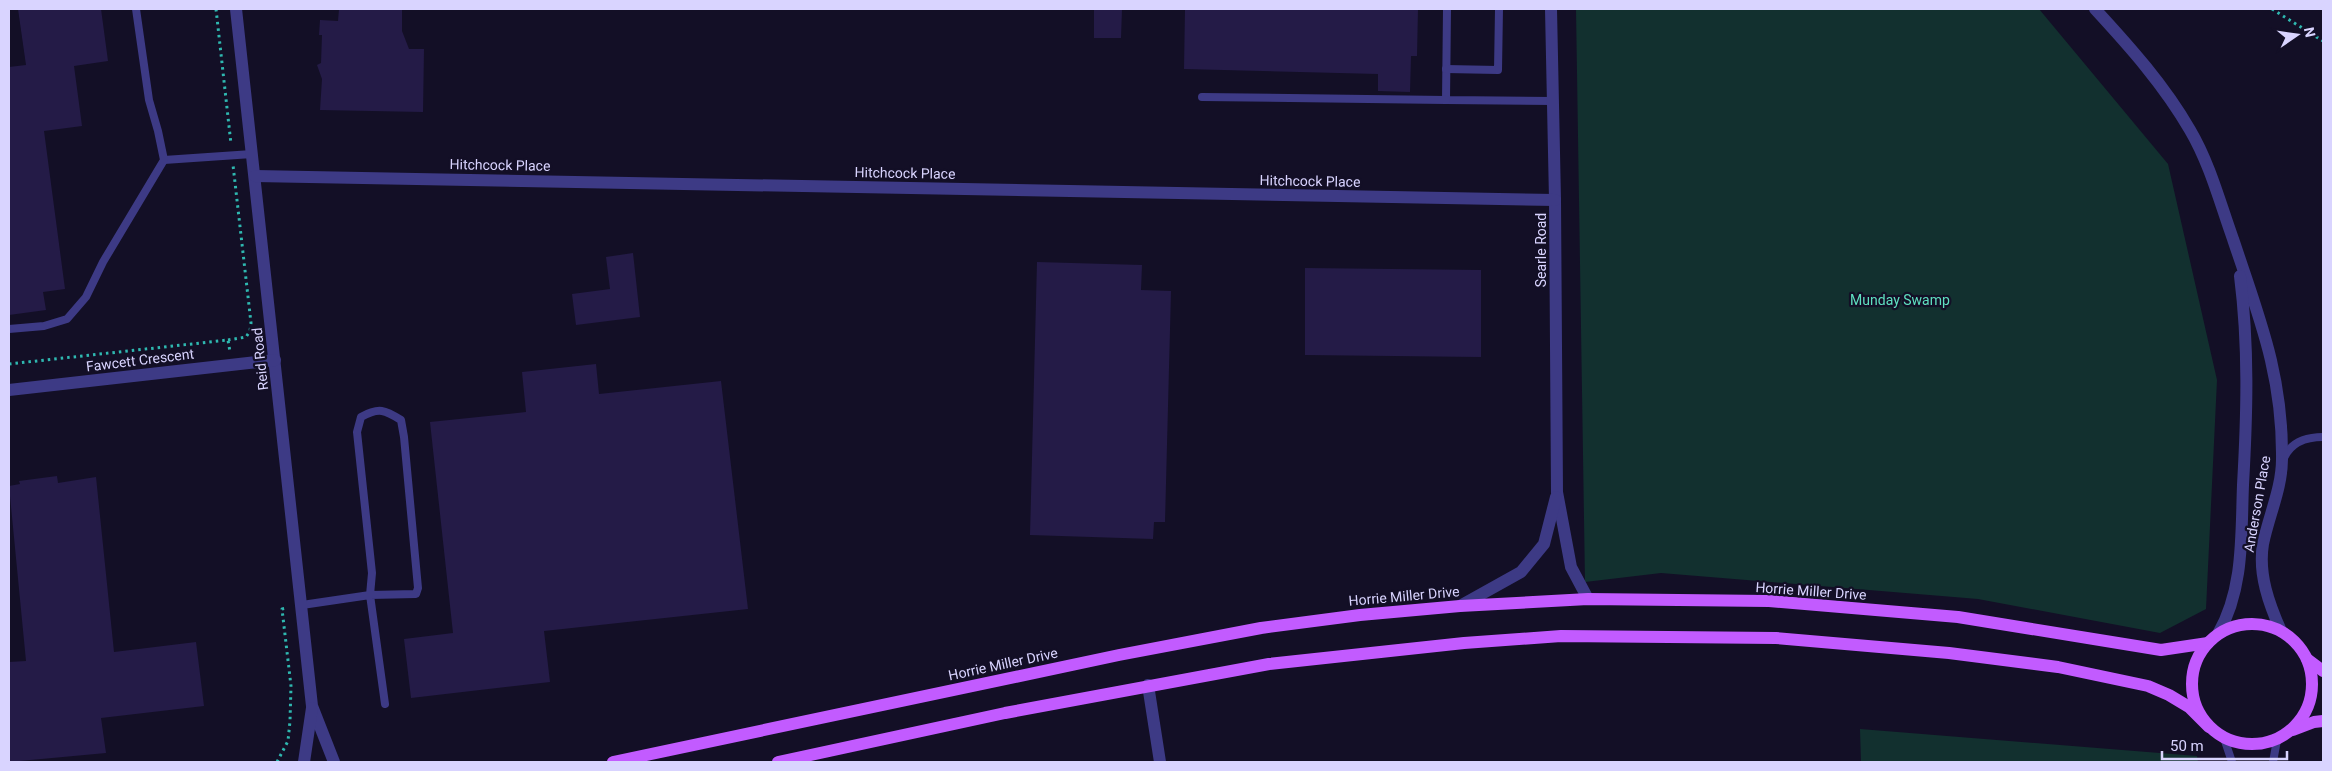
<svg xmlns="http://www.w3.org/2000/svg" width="2332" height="771" font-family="Roboto,sans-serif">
<rect width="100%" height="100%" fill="#130f26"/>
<!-- green -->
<g fill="#12302f">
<path d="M1576 9H2039L2168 164 2217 380 2206 609 2160 633 1978 599 1661 573 1585 582Z"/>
<path d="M1860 729 2197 756 2198 762H1861Z"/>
</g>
<!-- building -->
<g fill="#241b47">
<path d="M18 9H101L108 61 74 66 82 126 44 131 65 289 43 292 46 310 9 315V67L26 65Z"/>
<path d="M339 9H402V31L409 49H424L423 112 320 110 322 79 317 65 321 63 322 35H319L320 20 338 21Z"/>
<path d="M1094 9H1122L1121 38H1094Z"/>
<path d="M1185 9H1418L1417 56H1411L1410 92 1378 91V74L1184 69Z"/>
<path d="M633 253 640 317 576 325 572 294 610 289 606 257Z"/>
<path d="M1037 262 1142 265 1141 290 1171 291 1165 522H1154L1153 539 1030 535Z"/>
<path d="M1305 268 1481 270V357L1305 355Z"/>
<path d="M596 364 599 394 721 381 748 609 544 631 550 682 411 698 404 639 453 633 430 422 526 412 522 372Z"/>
<path d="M57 476 58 483 96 477 114 652 196 642 204 706 101 718 106 753 9 762V662L26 661 9 486 20 484 19 481Z"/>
</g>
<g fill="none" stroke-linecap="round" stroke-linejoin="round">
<!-- path -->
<g stroke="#2fb8b0" stroke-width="3" stroke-dasharray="2.5 4" stroke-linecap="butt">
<path d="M216 9 231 144"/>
<path d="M2272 9 2323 41"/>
<path d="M228 340 246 337 250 331 251 323 233 165"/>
<path d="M9 364 228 340 230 352"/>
<path d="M277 762 288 741 290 721 291 686 282 609 287 608"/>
</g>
<!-- lane -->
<g stroke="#3d3a85" stroke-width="8">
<path d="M1447 9 1446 100 1553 101"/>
<path d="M1446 69 1498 70 1499 9"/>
<path d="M1202 97 1446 100"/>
<path d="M164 160 252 154"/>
<path d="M9 329 44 326 67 319 86 297 103 262 164 160 158 131 149 100 136 9"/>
<path d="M2284 458C2291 442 2307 437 2323 437"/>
<path d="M302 605 370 595 416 594 418 588 404 437 401 420C385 410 379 407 361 417L357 432 372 573 370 595 385 704"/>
<path d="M2224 738 2232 762"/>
<path d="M2273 762 2277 740"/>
</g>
<!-- street -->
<g stroke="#3d3a85" stroke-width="12">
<path d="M236 9 312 706 334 762"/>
<path d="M1551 9 1555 200 1557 492 1571 567 1588 599"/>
<path d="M2095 9C2130 47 2164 85 2190 130 2210 164 2220 203 2233 239 2259 317 2283 375 2282 459 2282 488 2269 515 2263 544 2258 574 2269 604 2281 631"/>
<path d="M255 176 1555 200"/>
<path d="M9 390 275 360"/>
<path d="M1460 606 1521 572 1544 544 1556 497"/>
<path d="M2218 634C2244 589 2241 536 2243 485 2247 414 2249 347 2240 276"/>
<path d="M1148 685 1160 762"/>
<path d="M304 762 312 708"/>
</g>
<!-- primary -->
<g stroke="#c25bff" stroke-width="12">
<circle cx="2252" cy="684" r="60"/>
<path d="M2307 659 2323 671"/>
<path d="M2293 730 2314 722 2323 721"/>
<path d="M613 762 1119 655 1261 628 1360 615 1460 606 1588 599 1769 601 1958 617 2161 650 2208 643"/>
<path d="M778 762 1005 713 1269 664 1464 643 1561 636 1776 638 1949 653 2058 667 2148 686 2169 695 2189 707 2209 727"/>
</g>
</g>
<g text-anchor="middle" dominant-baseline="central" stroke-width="4.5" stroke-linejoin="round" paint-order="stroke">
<!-- street labels -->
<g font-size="14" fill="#d9d4ff" stroke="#130f26">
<text transform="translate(500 165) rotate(1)">Hitchcock Place</text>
<text transform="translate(905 173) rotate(1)">Hitchcock Place</text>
<text transform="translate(1310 181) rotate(1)">Hitchcock Place</text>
<text transform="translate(1541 250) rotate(-90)">Searle Road</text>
<text transform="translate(260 359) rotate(-96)">Reid Road</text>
<text transform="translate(140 360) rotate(-7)">Fawcett Crescent</text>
<text transform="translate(2257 504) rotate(-80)">Anderson Place</text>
<text transform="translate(1811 591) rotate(4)">Horrie Miller Drive</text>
<text transform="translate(1404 596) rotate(-5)">Horrie Miller Drive</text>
<text transform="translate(1003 664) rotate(-12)">Horrie Miller Drive</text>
</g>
<!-- park labels -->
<g font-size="14" fill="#5fe0c0" stroke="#130f26">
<text x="1900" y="300">Munday Swamp</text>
</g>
</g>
<!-- border -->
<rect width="2332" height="771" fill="none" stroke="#d9d4ff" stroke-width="20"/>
<!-- north arrow -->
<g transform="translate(2297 35) rotate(77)" stroke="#130f26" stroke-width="4" paint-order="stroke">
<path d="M0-4L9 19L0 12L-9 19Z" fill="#d9d4ff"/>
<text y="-8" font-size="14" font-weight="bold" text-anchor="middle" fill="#d9d4ff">N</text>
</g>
<!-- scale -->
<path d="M2162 751v8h125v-8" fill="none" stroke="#d9d4ff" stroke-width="2.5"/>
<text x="2170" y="751" font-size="15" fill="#d9d4ff" stroke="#130f26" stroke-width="4" paint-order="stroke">50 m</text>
</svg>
